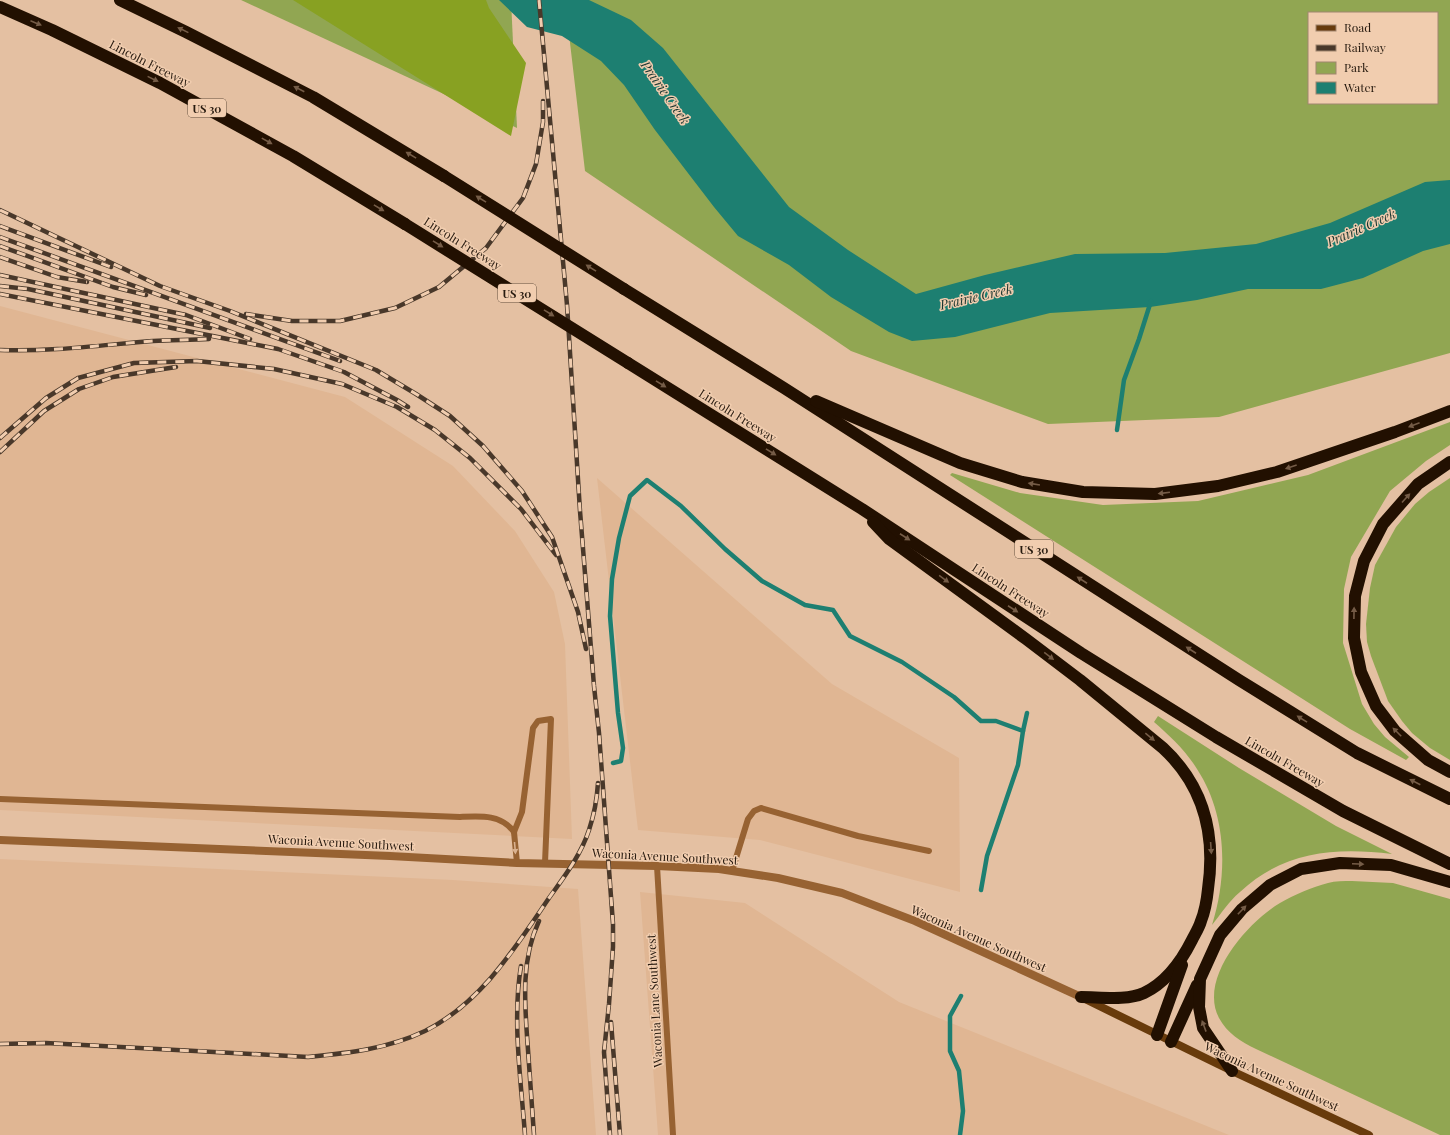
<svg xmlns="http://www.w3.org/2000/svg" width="1450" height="1135" font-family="'Playfair Display',serif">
<rect width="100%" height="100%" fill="#e4c0a2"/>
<!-- built -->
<g fill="#e0b693">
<path d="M0 306 345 397 453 466 515 531 554 592 565 644 572 839 0 810Z"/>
<path d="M597 478 832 684 959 758 960 892 760 840 638 830Z"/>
<path d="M0 859 453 880 578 889 596 1135H0Z"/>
<path d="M640 892 745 903 899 1002 1229 1135H658Z"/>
</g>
<!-- green -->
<g fill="#91a652" fill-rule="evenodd">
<path d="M241 0H511L517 128Z"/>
<path d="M565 0H1450V353L1219 417 1048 424 851 351 585 171ZM1309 13H1437V103H1309Z"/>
<path d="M1450 422V445L1426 461 1390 491 1351 557 1344 589 1343 643 1362 704 1374 724 1385 737 1409 757 1406 760 1350 729 950 475 952 473 1020 493 1103 505 1198 501 1308 475Z"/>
<path d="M1450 478V760L1430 748 1412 733 1402 721 1388 701 1371 656 1367 642 1366 624 1370 588 1375 565 1396 527 1415 504 1429 492Z"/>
<path d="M1158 716 1239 768 1336 826 1392 854C1335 847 1284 851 1240 892 1229 901 1221 914 1212 925 1228 874 1227 815 1197 769 1186 751 1170 736 1154 722Z"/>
<path d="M1352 881 1393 883 1450 899V1135H1440L1256 1049C1241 1042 1227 1033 1219 1018 1198 978 1248 922 1280 903 1294 895 1312 887 1328 883 1335 881 1344 881 1352 881Z"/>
</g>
<!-- forest -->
<path fill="#88a122" d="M293 0H486L489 8 526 63 511 136Z"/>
<!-- water -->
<path fill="#1d7f71" d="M499 0H589L631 20 663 48 789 207 848 250 916 294 985 275 1075 254 1165 253 1256 244 1330 223 1425 182 1450 180V244L1423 251 1363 278 1321 289H1248L1197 300 1150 307 1050 313 955 337 912 341 889 332 831 297 789 265 738 236 714 207 655 130 624 85 601 61 562 36 527 27Z"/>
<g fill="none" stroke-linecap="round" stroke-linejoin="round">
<!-- stream -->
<g stroke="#1d7f71" stroke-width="4.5">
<path d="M1117 430 1124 380 1139 339 1151 301"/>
<path d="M613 763 621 761 623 748 618 713 610 616 612 579 619 538 630 496 647 480 681 506 725 549 762 581 805 605 833 610 850 636 902 662 954 697 981 721H996L1023 731"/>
<path d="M981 890 987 856 1018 765 1023 731 1027 713"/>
<path d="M960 1135 963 1111 959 1071 950 1051V1016L961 996"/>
</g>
<!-- lane -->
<g stroke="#976232" stroke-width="6">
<path d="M0 799 460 817C480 816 501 814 514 832"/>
<path d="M517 863 514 832 522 812 533 728 538 721 551 719 545 863"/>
<path d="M657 866 673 1135"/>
<path d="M732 871 748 819 754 811 761 808 858 836 929 851"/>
</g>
<!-- street -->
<path stroke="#976232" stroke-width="8" d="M0 840 390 856 517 863 657 866 719 869 778 878 842 893 915 921 1081 997"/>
<!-- secondary -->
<path stroke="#683b0c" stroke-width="8" d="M1085 999 1232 1071 1369 1135"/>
<!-- highway -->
<g stroke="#221001" stroke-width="12">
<path d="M120 0 186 32 313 97 444 176"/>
<path d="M0 7 52 30 160 83 293 156 405 224"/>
<path d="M624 289 784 388 1239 680 1357 753 1450 799"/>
<path d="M628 363 862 509 1081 653 1216 737 1343 811 1450 864"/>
<path d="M816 401 960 463 1022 482 1083 492 1155 494 1218 486 1277 472 1395 432 1450 411"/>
<path d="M1450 462 1418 484 1383 524 1364 561 1355 596 1354 638 1361 672 1376 706 1395 731 1428 760 1450 772"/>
<path d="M873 522 889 539 1026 639 1080 680 1163 748C1204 786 1216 834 1208 889 1207 899 1205 911 1201 921 1199 928 1195 934 1192 940 1181 962 1167 982 1144 993 1127 1001 1100 997 1081 997"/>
<path d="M1157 1035 1182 965"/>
<path d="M1171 1042 1197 985"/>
<path d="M1232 1071 1203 1028 1199 1007 1200 979 1220 935 1242 909 1270 885 1301 869 1340 863 1391 865 1450 882"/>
</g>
<defs>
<g id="rail">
<path d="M539 0 567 305 580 511 594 686 599 733 613 924V947L609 1004 604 1052 610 1135"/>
<path d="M0 210 160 286 230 311 376 370 416 394 450 416 483 446 522 491 552 537 578 612 586 649"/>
<path d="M0 226 111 267"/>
<path d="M0 237 340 361"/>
<path d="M0 246 113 287 146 295"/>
<path d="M0 257 57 277 87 282"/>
<path d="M0 275 186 315 250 339"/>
<path d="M0 286 28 289 210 328"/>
<path d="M0 294 278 349 344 372 397 400 408 407"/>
<path d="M246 314 292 321H340L395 308 439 287 486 248 523 198 536 164 543 122V101"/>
<path d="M0 350C51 352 102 345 153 341 172 340 190 340 209 339"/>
<path d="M0 438 46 398 78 378 134 363 197 361 274 369 342 384 397 407 435 430 470 458 521 509 556 555"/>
<path d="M0 452 44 411 79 389 113 377 176 367"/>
<path d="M521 966C512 1019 521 1081 525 1135"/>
<path d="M611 1022 620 1135"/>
<path d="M0 1044 46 1043 308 1057C349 1053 387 1049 425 1031 481 1003 515 948 549 898 564 877 581 855 589 830 594 815 597 799 598 783"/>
<path d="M534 1135C532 1107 530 1078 528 1050 525 1007 520 961 539 921"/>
</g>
</defs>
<!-- rail casing -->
<use href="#rail" stroke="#49382a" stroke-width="4.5"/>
<!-- rail -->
<use href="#rail" stroke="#f1cdaf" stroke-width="3" stroke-dasharray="9" stroke-linecap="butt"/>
<!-- highway-bridge -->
<g stroke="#221001" stroke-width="12">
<path d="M444 176 624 289"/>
<path d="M405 224 628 363"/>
</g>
</g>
<!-- one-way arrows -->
<defs><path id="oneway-solid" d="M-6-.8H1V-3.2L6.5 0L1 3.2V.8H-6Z"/></defs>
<g fill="#755c47">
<use href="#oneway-solid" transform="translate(36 23) rotate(23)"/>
<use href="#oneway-solid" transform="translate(183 30) rotate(-154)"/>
<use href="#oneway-solid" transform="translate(153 79) rotate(26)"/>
<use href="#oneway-solid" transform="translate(299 89) rotate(-153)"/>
<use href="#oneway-solid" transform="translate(267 141) rotate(29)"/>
<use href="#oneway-solid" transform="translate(411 155) rotate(-149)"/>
<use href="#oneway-solid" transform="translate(481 199) rotate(-148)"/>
<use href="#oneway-solid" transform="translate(379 208) rotate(31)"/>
<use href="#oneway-solid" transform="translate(438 244) rotate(32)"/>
<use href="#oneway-solid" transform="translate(591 268) rotate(-148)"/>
<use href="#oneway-solid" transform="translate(549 313) rotate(32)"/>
<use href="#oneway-solid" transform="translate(661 384) rotate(32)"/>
<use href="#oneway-solid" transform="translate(1414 425) rotate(159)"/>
<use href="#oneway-solid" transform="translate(771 452) rotate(32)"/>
<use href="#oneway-solid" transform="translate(1291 467) rotate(161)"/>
<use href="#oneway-solid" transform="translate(1034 484) rotate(-171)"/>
<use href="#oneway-solid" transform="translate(1164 493) rotate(173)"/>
<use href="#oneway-solid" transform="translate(1406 498) rotate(-48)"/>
<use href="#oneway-solid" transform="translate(905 537) rotate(33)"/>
<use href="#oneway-solid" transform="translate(944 579) rotate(36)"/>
<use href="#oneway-solid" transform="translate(1082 580) rotate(-147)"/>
<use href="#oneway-solid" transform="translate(1013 609) rotate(33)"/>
<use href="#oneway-solid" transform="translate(1354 613) rotate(-89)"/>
<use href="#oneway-solid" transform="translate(1191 650) rotate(-147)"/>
<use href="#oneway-solid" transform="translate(1049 656) rotate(37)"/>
<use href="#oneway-solid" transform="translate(1302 719) rotate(-148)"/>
<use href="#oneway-solid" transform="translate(1397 732) rotate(-135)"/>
<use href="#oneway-solid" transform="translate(1150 737) rotate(39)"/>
<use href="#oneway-solid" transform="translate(1415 782) rotate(-153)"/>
<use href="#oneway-solid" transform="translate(1211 848) rotate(86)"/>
<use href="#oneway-solid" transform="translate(1358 864) rotate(3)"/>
<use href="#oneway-solid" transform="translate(1242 910) rotate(-46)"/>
<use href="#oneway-solid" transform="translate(1204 1026) rotate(-110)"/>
</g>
<use fill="#dab290" href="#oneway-solid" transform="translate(515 848) rotate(85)"/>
<g text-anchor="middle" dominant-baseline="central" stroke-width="3" stroke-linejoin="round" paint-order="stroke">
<!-- shield labels -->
<g fill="#f1cdaf" stroke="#64503f" stroke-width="1">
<rect x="188" y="99" width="38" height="18" rx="3"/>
<rect x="498" y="284" width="38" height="18" rx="3"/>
<rect x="1015" y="540" width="38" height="18" rx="3"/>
</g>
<g font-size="11" font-weight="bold" fill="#271a0f">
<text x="207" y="108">US 30</text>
<text x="517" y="293">US 30</text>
<text x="1034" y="549">US 30</text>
</g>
<!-- street labels -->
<g font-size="12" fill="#271a0f" stroke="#f1cdaf">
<text transform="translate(150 63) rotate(27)">Lincoln Freeway</text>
<text transform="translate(463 243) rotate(32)">Lincoln Freeway</text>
<text transform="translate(738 415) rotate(32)">Lincoln Freeway</text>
<text transform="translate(1011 590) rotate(33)">Lincoln Freeway</text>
<text transform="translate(1285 761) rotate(30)">Lincoln Freeway</text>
<text transform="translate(341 842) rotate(3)">Waconia Avenue Southwest</text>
<text transform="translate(665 856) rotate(3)">Waconia Avenue Southwest</text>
<text transform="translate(979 938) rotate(24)">Waconia Avenue Southwest</text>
<text transform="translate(654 1001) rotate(-93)">Waconia Lane Southwest</text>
<text transform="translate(1272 1076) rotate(25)">Waconia Avenue Southwest</text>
</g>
<!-- water labels -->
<g font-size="13" font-style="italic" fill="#18342f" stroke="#f1cdaf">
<text transform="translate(666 92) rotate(55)">Prairie Creek</text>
<text transform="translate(1361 227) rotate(-24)">Prairie Creek</text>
<text transform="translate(976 296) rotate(-13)">Prairie Creek</text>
</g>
</g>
<!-- legend -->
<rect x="1308" y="12" width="130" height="92" fill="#f1cdaf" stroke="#a0856f"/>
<rect x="1316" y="25" width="20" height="6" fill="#683b0c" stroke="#a0856f"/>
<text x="1344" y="32" font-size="12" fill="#271a0f">Road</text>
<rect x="1316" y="45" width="20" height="6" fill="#49382a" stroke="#a0856f"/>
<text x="1344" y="52" font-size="12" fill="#271a0f">Railway</text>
<rect x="1316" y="62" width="20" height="12" fill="#91a652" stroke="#a0856f"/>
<text x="1344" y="72" font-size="12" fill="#271a0f">Park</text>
<rect x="1316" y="82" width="20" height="12" fill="#1d7f71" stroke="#a0856f"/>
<text x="1344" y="92" font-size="12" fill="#271a0f">Water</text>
</svg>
